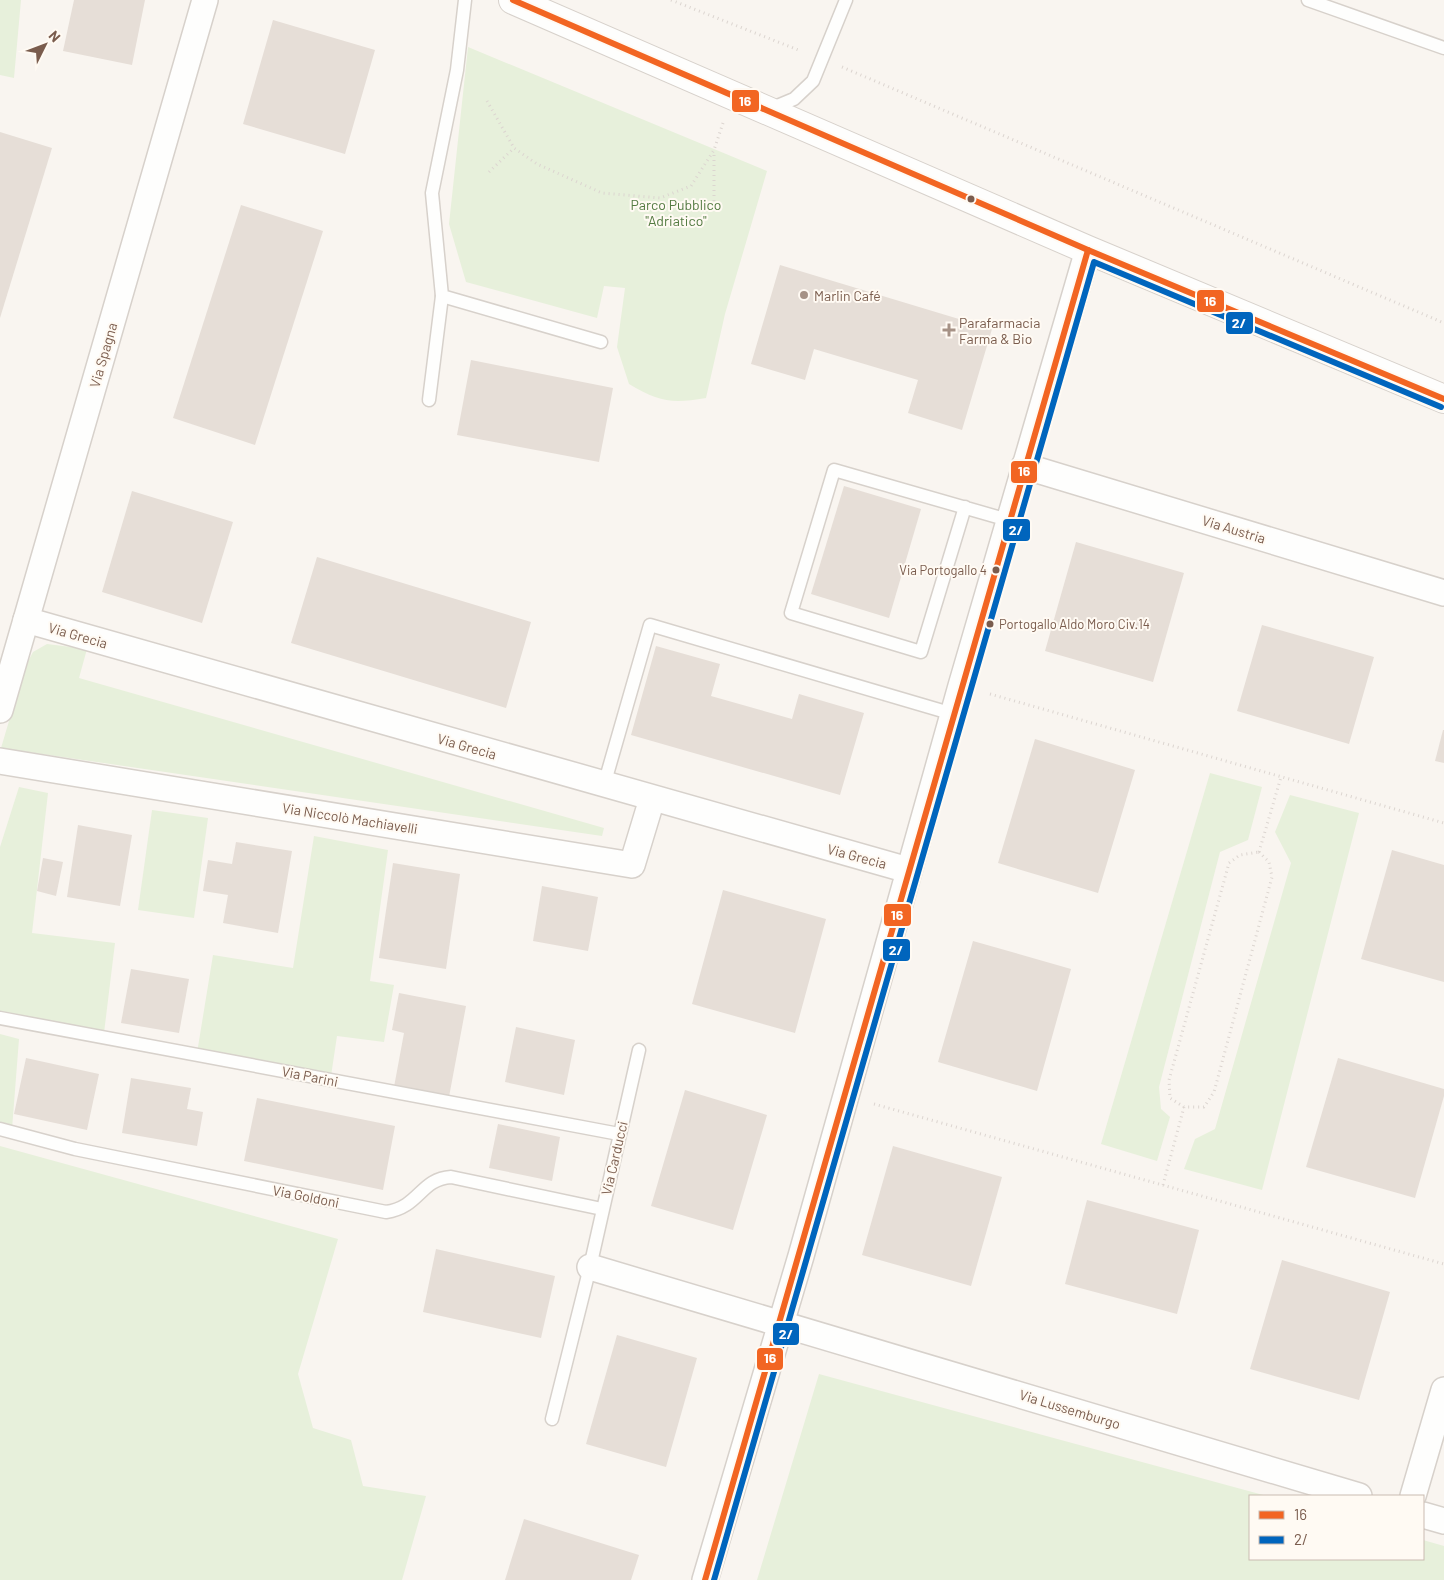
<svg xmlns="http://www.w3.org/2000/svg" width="1444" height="1580" font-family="Barlow,sans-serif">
<rect width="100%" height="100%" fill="#f9f5f0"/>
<!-- green -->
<g fill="#e7f0db">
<path d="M0 0H21L14 78 0 75Z"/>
<path d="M468 47 767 171 725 314 706 398C672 404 659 402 629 384L617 347 625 288 604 286 597 318 466 282 449 224Z"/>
<path d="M47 644 87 649 79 678 604 828 602 836 1 748 25 667 33 652Z"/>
<path d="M1210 773 1262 787 1248 840 1220 852 1159 1087 1161 1109 1170 1117 1157 1161 1101 1144Z"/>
<path d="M19 787 48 793 32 933 115 943 104 1033 0 1014V847Z"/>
<path d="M1290 795 1359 813 1262 1190 1184 1169 1195 1139 1215 1129 1291 863 1275 832Z"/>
<path d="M152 810 208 818 194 918 138 910Z"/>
<path d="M314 836 388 850 370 981 394 985 384 1042 337 1036 331 1076 197 1053 213 955 293 968Z"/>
<path d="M0 1034 19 1039 12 1129 0 1126Z"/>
<path d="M0 1146 338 1239 298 1374 313 1428 351 1440 363 1486 426 1496 402 1580H0Z"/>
<path d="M819 1374 1267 1496H1250V1559H1423V1540L1444 1546V1580H757Z"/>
</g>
<!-- building -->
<g fill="#e6ded7">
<path d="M74 0H145L132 65 63 51Z"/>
<path d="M273 20 375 50 345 154 243 124Z"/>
<path d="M0 132 52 148 0 318Z"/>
<path d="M241 205 323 231 255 445 173 418Z"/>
<path d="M780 265 992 329 962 430 908 413 918 380 814 349 805 380 751 364Z"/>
<path d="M471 360 613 388 599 462 457 435Z"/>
<path d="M844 486 921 509 889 618 811 594Z"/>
<path d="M132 491 233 522 202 623 102 592Z"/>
<path d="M1076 542 1184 573 1153 682 1045 651Z"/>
<path d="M317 557 531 622 506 708 291 643Z"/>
<path d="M1262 625 1374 657 1349 744 1237 711Z"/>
<path d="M656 646 720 664 711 696 792 719 799 694 864 713 840 795 631 735Z"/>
<path d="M1443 730H1444V763L1435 761Z"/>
<path d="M1035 739 1135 770 1098 893 998 863Z"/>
<path d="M78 825 132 835 120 906 67 897Z"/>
<path d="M236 842 292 851 278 933 223 923 228 895 203 891 208 860 232 864Z"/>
<path d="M1392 850 1444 865V982L1361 959Z"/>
<path d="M43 858 63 862 56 896 37 891Z"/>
<path d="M393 863 460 874 446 969 379 958Z"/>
<path d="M542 886 598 897 588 951 533 941Z"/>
<path d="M723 890 826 919 795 1033 692 1004Z"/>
<path d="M973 941 1071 969 1037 1091 938 1062Z"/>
<path d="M131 969 189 979 179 1033 121 1023Z"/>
<path d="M399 993 466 1006 449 1097 394 1087 404 1033 392 1030Z"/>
<path d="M516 1027 575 1040 564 1095 505 1082Z"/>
<path d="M26 1058 99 1074 87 1130 14 1114Z"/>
<path d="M1338 1058 1444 1089V1096L1415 1198 1306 1167Z"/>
<path d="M131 1078 191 1088 187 1109 203 1112 197 1146 122 1133Z"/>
<path d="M685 1090 767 1115 733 1230 651 1206Z"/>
<path d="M257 1098 395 1126 383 1190 244 1161Z"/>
<path d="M498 1124 560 1137 552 1181 489 1168Z"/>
<path d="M893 1146 1002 1177 971 1286 862 1255Z"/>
<path d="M1087 1200 1199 1230 1177 1314 1065 1284Z"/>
<path d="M436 1249 555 1276 541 1338 423 1312Z"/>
<path d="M1282 1260 1390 1292 1359 1400 1250 1369Z"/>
<path d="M617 1335 697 1358 666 1467 586 1444Z"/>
<path d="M524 1519 639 1555 631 1580H505Z"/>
</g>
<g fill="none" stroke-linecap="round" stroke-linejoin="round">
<defs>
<g id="service">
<path d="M465 0 457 70 432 193 442 296 601 342"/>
<path d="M1308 0 1444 48"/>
<path d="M770 109 794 99 813 81 846 0"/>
<path d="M429 400 442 296"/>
<path d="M965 507 921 652 791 613 834 470 1008 520"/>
<path d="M604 785 650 625 953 714"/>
<path d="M0 1018 619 1134"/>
<path d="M0 1129 75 1149 386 1212C420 1207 420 1179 451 1177L602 1209"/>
<path d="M552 1419 590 1267 639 1050"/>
</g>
<g id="minor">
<path d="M1024 466 1444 593"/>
<path d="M26 620 908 870"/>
<path d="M0 710 205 0"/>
<path d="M0 761 632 865 652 799"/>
<path d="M590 1267 1359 1496"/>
<path d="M1413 1496 1444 1390"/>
<path d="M1423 1515 1444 1521"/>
<path d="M705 1580 801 1256 961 686 1088 250"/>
</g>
<path id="tertiary" d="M513 0 1088 250 1444 399"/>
</defs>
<!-- service casing -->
<use href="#service" stroke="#d7d1cb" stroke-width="15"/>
<!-- minor casing -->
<use href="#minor" stroke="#d7d1cb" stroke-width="28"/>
<!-- tertiary casing -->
<use href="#tertiary" stroke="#d7d1cb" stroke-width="30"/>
<!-- path -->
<g stroke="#dcd5d0" stroke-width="3" stroke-dasharray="1 4" stroke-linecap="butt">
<path d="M671 0 801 51"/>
<path d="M842 67 1444 323"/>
<path d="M487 101 514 148 537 164 602 193 660 198 691 186 714 150 723 123"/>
<path d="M489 172 514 148"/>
<path d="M714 211V151"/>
<path d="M990 694 1444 823"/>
<path d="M1259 852 1269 862 1272 877 1214 1092 1204 1107H1184L1170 1098 1169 1080 1229 863 1240 855Z"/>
<path d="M1259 852 1281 777"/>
<path d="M874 1104 1444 1264"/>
<path d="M1163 1185 1184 1107"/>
</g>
<!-- service -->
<use href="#service" stroke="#fefefd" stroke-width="12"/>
<!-- minor -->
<use href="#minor" stroke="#fefefd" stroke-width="25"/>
<!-- tertiary -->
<use href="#tertiary" stroke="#fefefd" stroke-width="28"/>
<defs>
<g id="bus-1">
<path d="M513 0 1088 250 1444 399"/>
<path d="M705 1580C836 1138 959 693 1088 250"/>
</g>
<path id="bus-2" d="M714 1580C844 1142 966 701 1094 262L1441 407"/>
</defs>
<!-- bus-1 casing -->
<use href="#bus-1" stroke="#fffaf3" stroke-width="10"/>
<!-- bus-2 casing -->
<use href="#bus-2" stroke="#fffaf3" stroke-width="10"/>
<!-- bus-1 -->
<use href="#bus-1" stroke="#f26522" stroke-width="6"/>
<!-- bus-2 -->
<use href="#bus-2" stroke="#0065bd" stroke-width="6"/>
</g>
<!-- markers -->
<g fill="#7a5c4d" stroke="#fffaf3" stroke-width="2">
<circle cx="971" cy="199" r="4.5"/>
<circle cx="996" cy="570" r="4.5"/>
<circle cx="990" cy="624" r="4.5"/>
</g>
<g fill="#a69286" stroke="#fffaf3" stroke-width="2">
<circle cx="804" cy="295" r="5"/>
<path d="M946.5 322.5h5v5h5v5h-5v5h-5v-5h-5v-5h5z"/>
</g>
<g text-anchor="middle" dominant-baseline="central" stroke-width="4" stroke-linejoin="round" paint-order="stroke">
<!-- bus labels -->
<g font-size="13" fill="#7a5c4d" stroke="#fffaf3" text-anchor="end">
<text x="987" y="570">Via Portogallo 4</text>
<text x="999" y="624" text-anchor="start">Portogallo Aldo Moro Civ.14</text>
</g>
<!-- park labels -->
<g font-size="14" fill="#537a41" stroke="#fffaf3">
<text x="676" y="204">Parco Pubblico<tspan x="676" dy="16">"Adriatico"</tspan></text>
</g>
<!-- poi labels -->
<g font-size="14" fill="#7a5c4d" stroke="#fffaf3" text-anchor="start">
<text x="814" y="295">Marlin Café</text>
<text x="959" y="322">Parafarmacia<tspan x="959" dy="16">Farma &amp; Bio</tspan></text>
</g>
<!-- street labels -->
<g font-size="14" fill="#7a5c4d" stroke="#fffaf3">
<text transform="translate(103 355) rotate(-74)">Via Spagna</text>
<text transform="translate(1234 529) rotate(17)">Via Austria</text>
<text transform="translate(78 635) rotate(16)">Via Grecia</text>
<text transform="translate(467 746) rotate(16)">Via Grecia</text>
<text transform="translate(350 818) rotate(9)">Via Niccolò Machiavelli</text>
<text transform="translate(857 856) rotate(15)">Via Grecia</text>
<text transform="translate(310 1076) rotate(11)">Via Parini</text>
<text transform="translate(614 1158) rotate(-77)">Via Carducci</text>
<text transform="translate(306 1196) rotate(11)">Via Goldoni</text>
<text transform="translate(1070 1409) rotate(17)">Via Lussemburgo</text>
</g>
</g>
<g stroke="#fffaf3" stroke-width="2">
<rect x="731" y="89" width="29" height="24" rx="5" fill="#f26522"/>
<rect x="1196" y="289" width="29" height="24" rx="5" fill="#f26522"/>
<rect x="1225" y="311" width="29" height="24" rx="5" fill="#0065bd"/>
<rect x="1010" y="460" width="28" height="24" rx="5" fill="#f26522"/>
<rect x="1002" y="518" width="29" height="24" rx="5" fill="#0065bd"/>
<rect x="883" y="903" width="29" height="24" rx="5" fill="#f26522"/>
<rect x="882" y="938" width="29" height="24" rx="5" fill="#0065bd"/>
<rect x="772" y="1322" width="28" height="24" rx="5" fill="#0065bd"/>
<rect x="756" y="1347" width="28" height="24" rx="5" fill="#f26522"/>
</g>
<g font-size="14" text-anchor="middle" font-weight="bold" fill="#fff">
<text x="745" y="106">16</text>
<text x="1210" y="306">16</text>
<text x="1239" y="328">2/</text>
<text x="1024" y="476">16</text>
<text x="1016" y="535">2/</text>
<text x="897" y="920">16</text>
<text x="896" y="955">2/</text>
<text x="786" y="1339">2/</text>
<text x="770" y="1363">16</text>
</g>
<!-- legend -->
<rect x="1249" y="1495" width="175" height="65" fill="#fffaf3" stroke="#cabbb1"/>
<rect x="1259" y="1511" width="25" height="8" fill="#f26522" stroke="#cabbb1"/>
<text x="1294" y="1520" font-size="15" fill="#7a5c4d">16</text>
<rect x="1259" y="1536" width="25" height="8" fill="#0065bd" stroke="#cabbb1"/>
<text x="1294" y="1545" font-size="15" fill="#7a5c4d">2/</text>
<!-- north arrow -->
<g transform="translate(45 45) rotate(48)" stroke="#fffaf3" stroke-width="4" paint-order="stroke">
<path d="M0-4L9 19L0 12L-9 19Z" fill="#7a5c4d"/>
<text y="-8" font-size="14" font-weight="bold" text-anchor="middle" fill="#7a5c4d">N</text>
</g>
</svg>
